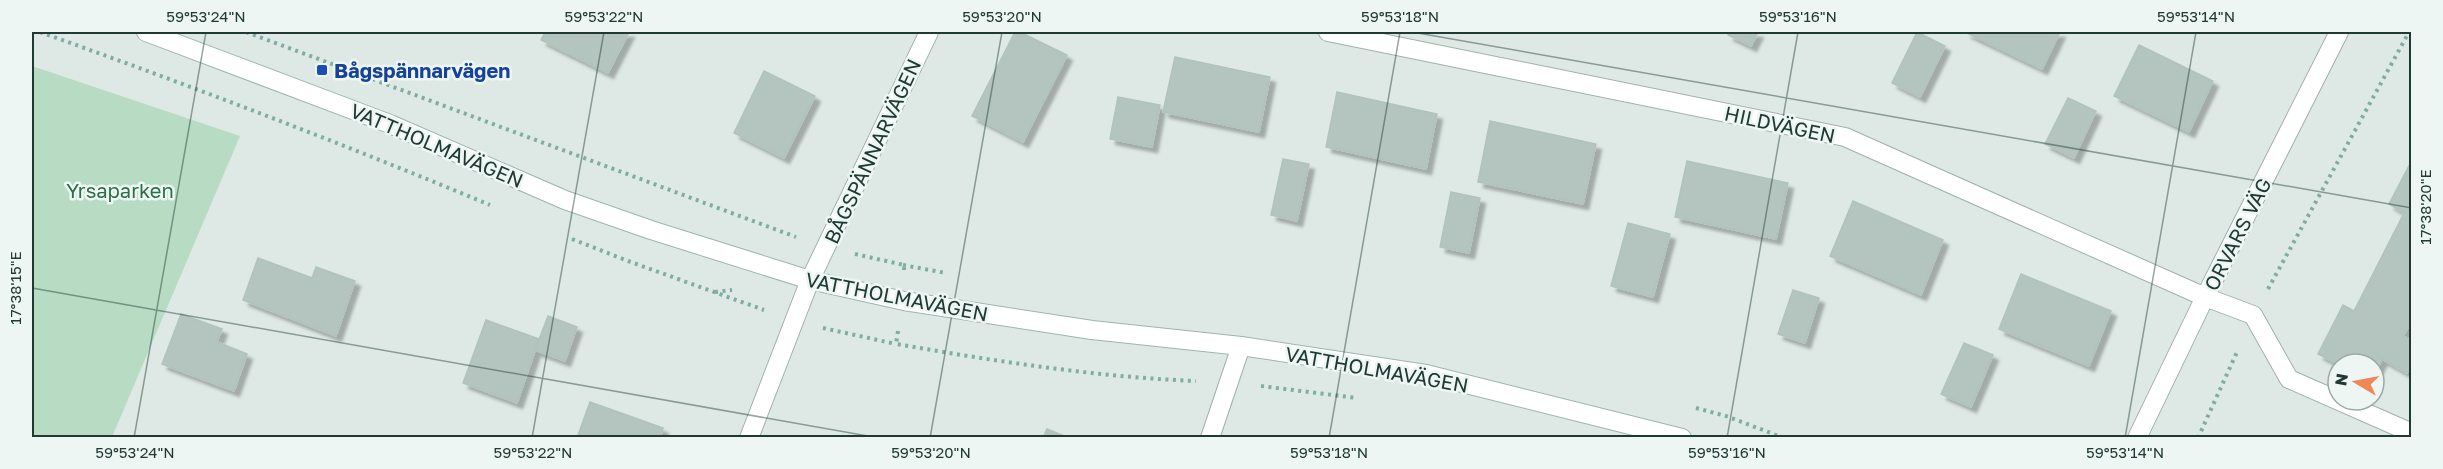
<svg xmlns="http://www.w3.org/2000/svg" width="2443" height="469" font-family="'Golos Text',sans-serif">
<defs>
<filter id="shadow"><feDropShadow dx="5.5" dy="5.5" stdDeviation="1.5" flood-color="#0004"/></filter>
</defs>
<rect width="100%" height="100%" fill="#dee9e5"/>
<!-- green -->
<path fill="#b7dbc3" d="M32 66 240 136 112 437H32Z"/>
<!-- building -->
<g fill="#b4c4be" stroke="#b1c3bd" stroke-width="1.5" filter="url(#shadow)">
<path d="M545 32H629L608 73 541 40Z"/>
<path d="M1015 32H1020L1067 55 1023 142 972 116Z"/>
<path d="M1730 32H1758L1751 46 1728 35Z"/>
<path d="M1917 32 1945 46 1920 97 1892 83Z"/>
<path d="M1965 32H2060L2042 69Z"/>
<path d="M2139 45 2213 81 2189 132 2114 96Z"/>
<path d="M1175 57 1270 77 1259 132 1163 112Z"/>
<path d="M764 71 815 96 784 158 734 133Z"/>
<path d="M1337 92 1437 114 1426 169 1326 147Z"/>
<path d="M1118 97 1160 105 1152 147 1110 139Z"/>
<path d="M2068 98 2096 111 2074 158 2045 144Z"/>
<path d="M1490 121 1596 144 1583 204 1478 182Z"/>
<path d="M1283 159 1309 164 1297 221 1271 215Z"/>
<path d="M2412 160V321L2403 336 2412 340V364L2407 373 2382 359 2374 376V364H2338L2318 354 2343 305 2354 311 2404 213 2389 204Z"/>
<path d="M1687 161 1788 183 1776 239 1675 217Z"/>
<path d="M1451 192 1480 198 1469 253 1440 247Z"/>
<path d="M1853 201 1943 240 1921 295 1830 256Z"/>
<path d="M1628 223 1670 234 1653 297 1611 286Z"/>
<path d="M258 258 312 278 316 267 355 281 336 336 243 300Z"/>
<path d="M2021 274 2111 311 2089 366 1999 329Z"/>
<path d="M1793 290 1819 298 1805 343 1778 334Z"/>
<path d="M181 314 222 329 217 342 247 354 234 391 162 364Z"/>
<path d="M548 316 577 327 565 361 535 350Z"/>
<path d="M486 320 539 339 517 403 463 383Z"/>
<path d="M1964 343 1993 355 1971 407 1941 394Z"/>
<path d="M590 402 663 428 660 438H577Z"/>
<path d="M1047 429 1069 438H1043Z"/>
</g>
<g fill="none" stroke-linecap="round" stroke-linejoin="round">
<defs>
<path id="lane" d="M2205 297 2253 315 2289 379 2412 433"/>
<g id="street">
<path d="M1328 32 1845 137 2205 297"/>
<path d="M749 438 810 280 929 32"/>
<path d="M1210 438 1241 346"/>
<path d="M2137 438 2205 297 2339 32"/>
</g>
<path id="secondary" d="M146 32 390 124 565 200 651 230 810 280 904 301 1092 330 1241 346 1426 374 1682 438"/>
</defs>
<!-- lane casing -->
<use href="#lane" stroke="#a1b1ac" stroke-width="20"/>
<!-- street casing -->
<use href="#street" stroke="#a1b1ac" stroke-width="20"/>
<!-- secondary casing -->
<use href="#secondary" stroke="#9eb5ae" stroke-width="20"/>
<!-- path -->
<g stroke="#7fada2" stroke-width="4" stroke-dasharray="3 4.5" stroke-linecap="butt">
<path d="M40 32C191 86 341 143 490 205"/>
<path d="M246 32 796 237"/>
<path d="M572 239 628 261 764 310"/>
<path d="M855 254 904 265V270"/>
<path d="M903 265 946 273"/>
<path d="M2268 289 2409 32"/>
<path d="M715 292 732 290"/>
<path d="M823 328 896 344"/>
<path d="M898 331 896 344C995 361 1096 377 1196 381"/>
<path d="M1261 386 1357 398"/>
<path d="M1696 408 1726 416 1784 438"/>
<path d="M2198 438 2237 352"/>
</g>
<!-- lane -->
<use href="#lane" stroke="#fff" stroke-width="18"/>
<!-- street -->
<use href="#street" stroke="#fff" stroke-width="18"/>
<!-- secondary -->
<use href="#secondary" stroke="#fff" stroke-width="18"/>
</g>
<!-- ticks -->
<path fill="none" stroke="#203934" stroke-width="1.5" stroke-opacity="0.45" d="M1412 32 2412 208M32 288 879 438M134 438 206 32M532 438 604 32M930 438 1002 32M1329 438 1400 32M1727 438 1798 32M2125 438 2196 32"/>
<!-- markers -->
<rect fill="#1a4fb4" stroke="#eef6f3" stroke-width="2" x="316" y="64" width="12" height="12" rx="3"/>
<g text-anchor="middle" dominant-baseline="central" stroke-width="5" stroke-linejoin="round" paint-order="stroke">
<!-- transit labels -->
<g font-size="20" font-weight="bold" fill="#164399" stroke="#eef6f3" text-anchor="start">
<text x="334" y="70">Bågspännarvägen</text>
</g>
<!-- street labels -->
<g font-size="20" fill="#203934" stroke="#eef6f3">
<text transform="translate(1780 124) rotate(12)">HILDVÄGEN</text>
<text transform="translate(437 145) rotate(23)">VATTHOLMAVÄGEN</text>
<text transform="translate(872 151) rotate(-65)">BÅGSPÄNNARVÄGEN</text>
<text transform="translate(2237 234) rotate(-63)">ORVARS VÄG</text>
<text transform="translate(897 296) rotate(11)">VATTHOLMAVÄGEN</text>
<text transform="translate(1377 369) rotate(10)">VATTHOLMAVÄGEN</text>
</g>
<!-- park labels -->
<g font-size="20" fill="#2b6e4a" stroke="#eef6f3">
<text x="120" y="190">Yrsaparken</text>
</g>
</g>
<!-- border -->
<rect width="2443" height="469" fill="none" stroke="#eef6f3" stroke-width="66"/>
<!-- north arrow -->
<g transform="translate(2356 382) rotate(280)"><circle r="28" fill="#eef6f3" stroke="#9caaa7" stroke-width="1.5"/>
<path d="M0-4.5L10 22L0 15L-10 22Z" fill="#ef8757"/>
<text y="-9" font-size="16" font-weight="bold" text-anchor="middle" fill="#203934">N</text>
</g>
<rect x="33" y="33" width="2377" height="403" fill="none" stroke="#203934" stroke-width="2"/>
<g font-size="15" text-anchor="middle" fill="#203934">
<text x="206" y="22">59°53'24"N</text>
<text x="604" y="22">59°53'22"N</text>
<text x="1002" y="22">59°53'20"N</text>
<text x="1400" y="22">59°53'18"N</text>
<text x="1798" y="22">59°53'16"N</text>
<text x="2196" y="22">59°53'14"N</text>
<text transform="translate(2426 207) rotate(-90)" y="5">17°38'20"E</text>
<text transform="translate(16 288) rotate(-90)" y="5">17°38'15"E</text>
<text x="135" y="458">59°53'24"N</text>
<text x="533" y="458">59°53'22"N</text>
<text x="931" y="458">59°53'20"N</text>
<text x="1329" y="458">59°53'18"N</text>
<text x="1727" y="458">59°53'16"N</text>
<text x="2125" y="458">59°53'14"N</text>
</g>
</svg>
